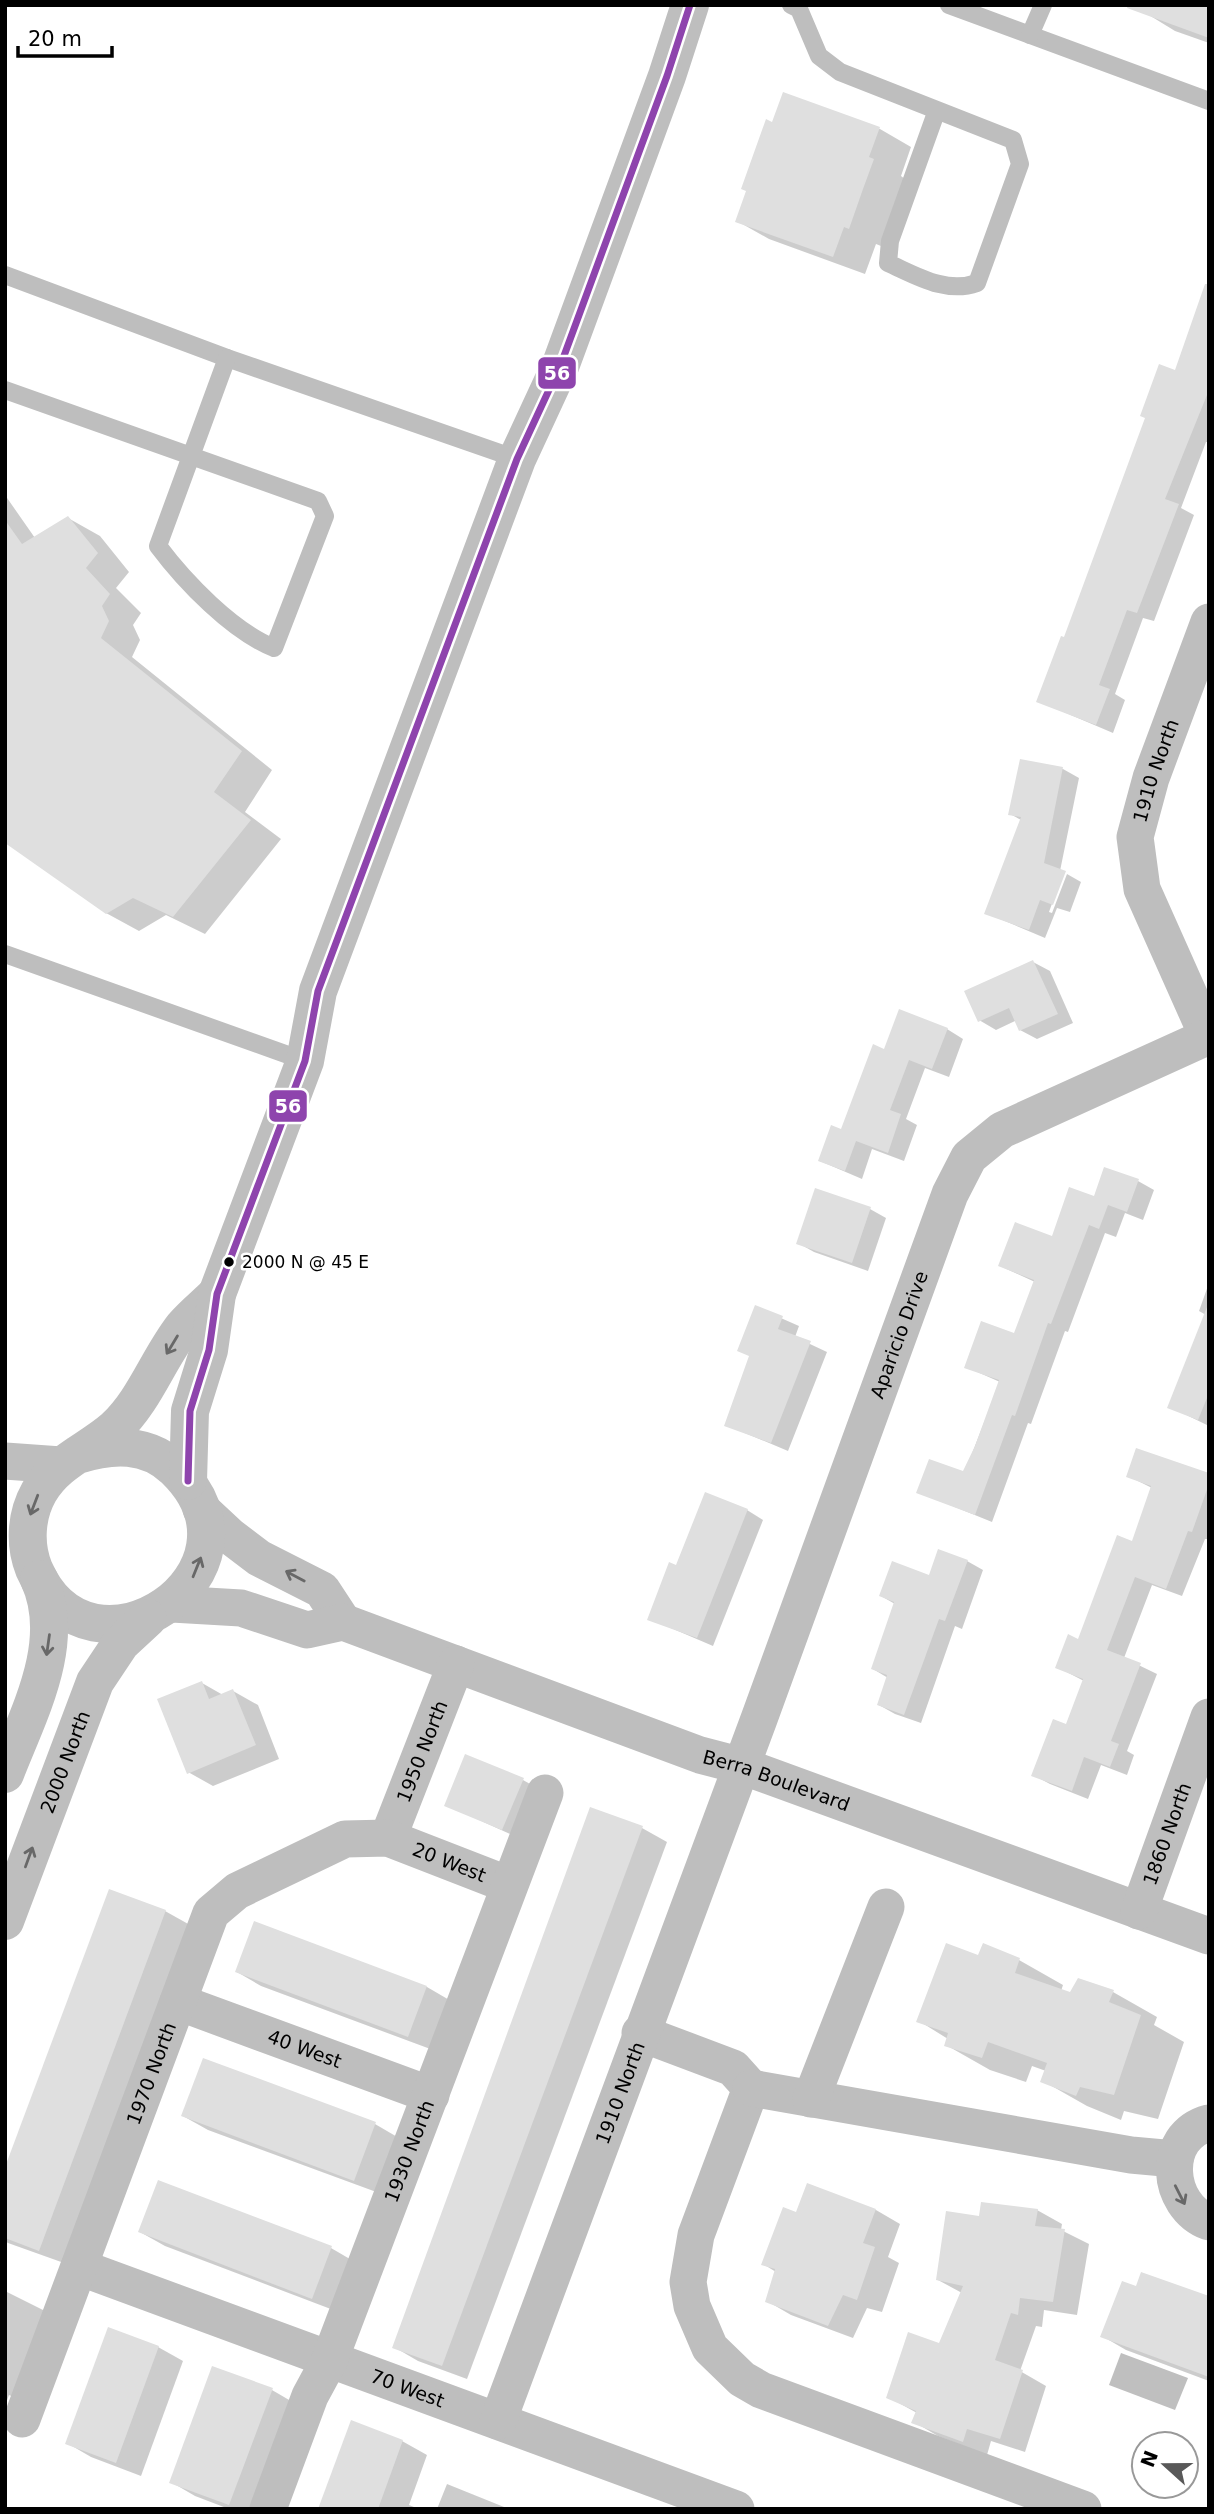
<svg xmlns="http://www.w3.org/2000/svg" width="1214" height="2514" font-family="'DejaVu Sans',sans-serif">
<rect width="100%" height="100%" fill="#fff"/>
<!-- water -->
<path fill="#bfbfbf" d="M1121 2353 1188 2378 1175 2410 1109 2385Z"/>
<!-- shadow -->
<g fill="#0003">
<path d="M1209 5V43L1175 31 1144 12Z"/>
<path d="M784 94 880 129 911 147 901 176 905 179 881 246 876 244 865 274 769 239 737 221Z"/>
<path d="M1209 278V442H1206L1181 508 1194 515 1154 621 1143 618 1115 694 1125 700 1113 733 1038 701 1176 372Z"/>
<path d="M5 495 35 538 68 518 100 536 129 572 116 588 141 613 133 625 140 640 132 657 272 770 245 812 281 839 205 934 166 915 139 931 106 913 5 841Z"/>
<path d="M1021 761 1063 769 1079 778 1060 871 1063 873 1049 912 1052 913 1067 874 1081 882 1070 912 1057 908 1045 938 986 913 1021 820 1010 814Z"/>
<path d="M1033 962 1050 971 1073 1023 1037 1039 1020 1030 1015 1021 996 1030 979 1020Z"/>
<path d="M947 1029 963 1039 949 1077 925 1068 906 1119 917 1125 904 1161 872 1149 862 1179 820 1161 842 1131 886 1051Z"/>
<path d="M1138 1181 1154 1190 1143 1220 1125 1213 1116 1237 1105 1233 1068 1332 1065 1331 1031 1424 1028 1423 992 1522 918 1492 964 1474 1000 1382 966 1367 1015 1335 1035 1282 1000 1266 1053 1238 1095 1198Z"/>
<path d="M870 1209 886 1218 868 1271 814 1252 798 1243Z"/>
<path d="M1209 1283V1426L1170 1407 1206 1315 1199 1311Z"/>
<path d="M756 1307 799 1326 795 1337 827 1352 788 1451 726 1425 751 1357Z"/>
<path d="M1209 1475V1539H1205L1182 1596 1152 1585 1124 1658 1157 1674 1127 1751 1134 1755 1127 1775 1101 1765 1088 1799 1050 1784 1033 1775 1067 1726 1084 1681 1057 1667 1079 1641 1133 1543 1152 1488 1128 1476Z"/>
<path d="M747 1510 763 1520 713 1646 650 1619 677 1567Z"/>
<path d="M967 1561 983 1570 962 1629 955 1626 921 1723 895 1714 879 1705 888 1678 873 1669 895 1604 881 1596Z"/>
<path d="M202 1683 223 1695 233 1691 258 1705 279 1759 213 1786 188 1772Z"/>
<path d="M523 1780 539 1789 519 1838 446 1805Z"/>
<path d="M591 1809 642 1828 667 1842 467 2379 418 2361 394 2347Z"/>
<path d="M165 1911 190 1925 64 2263 8 2243 5 2241V2172Z"/>
<path d="M979 1957 1019 1960 1063 1985 1061 1991 1071 1994 1113 1992 1157 2017 1154 2025 1184 2042 1158 2119 1124 2111 1121 2120 1087 2106 1043 2081 1046 2071 1032 2066 1026 2082 990 2070 946 2045 948 2039 919 2021Z"/>
<path d="M237 1972 427 1987 451 2001 433 2050 261 1986Z"/>
<path d="M183 2116 375 2124 399 2138 379 2193 208 2130Z"/>
<path d="M808 2185 876 2210 900 2224 888 2257 899 2263 882 2312 867 2308 853 2338 791 2315 767 2301 776 2272 763 2264 797 2215Z"/>
<path d="M1037 2210 1062 2224 1061 2230 1089 2244 1077 2315 1044 2310 1042 2327 1036 2326 1020 2371 1046 2386 1025 2452 991 2441 987 2455 938 2436 914 2422 917 2413 888 2397 940 2345 962 2293 938 2280 980 2218Z"/>
<path d="M140 2232 331 2248 355 2262 336 2311 165 2246Z"/>
<path d="M1137 2289 1209 2298V2381L1126 2350 1102 2336Z"/>
<path d="M5 2291 49 2313 18 2399 9 2395 5 2406Z"/>
<path d="M158 2347 183 2361 141 2476 91 2457 67 2443Z"/>
<path d="M272 2390 296 2404 257 2509H229L195 2496 171 2482Z"/>
<path d="M402 2441 427 2455 409 2505 419 2509H320Z"/>
<path d="M447 2484 509 2509H437Z"/>
</g>
<!-- building -->
<g fill="#dfdfdf">
<path d="M1128 5H1209V38L1127 8Z"/>
<path d="M783 92 880 127 869 157 874 159 863 189 849 229 844 227 833 257 735 222 746 191 741 189 766 119 772 122Z"/>
<path d="M1205 284H1209V390L1165 499 1179 504 1166 538 1137 613 1127 610 1099 685 1110 689 1096 725 1036 702 1061 636 1064 637 1145 418 1140 416 1159 364 1175 370Z"/>
<path d="M68 516 98 553 86 568 110 594 102 606 109 621 101 638 242 751 214 792 251 820 173 917 133 898 106 914 5 843V520L22 544Z"/>
<path d="M1020 759 1063 767 1044 863 1066 871 1053 905 1040 900 1029 930 984 914 1021 817 1008 815Z"/>
<path d="M1033 960 1058 1014 1019 1031 1009 1008 978 1022 964 991Z"/>
<path d="M899 1009 948 1028 932 1069 909 1060 890 1110 901 1114 888 1153 856 1141 845 1171 818 1161 831 1125 841 1129 873 1044 884 1049Z"/>
<path d="M1104 1167 1139 1179 1127 1212 1108 1205 1099 1229 1089 1225 1051 1324 1048 1323 1015 1416 1012 1415 975 1515 916 1493 929 1459 963 1471 975 1446 999 1380 964 1368 981 1321 1014 1333 1034 1280 998 1266 1015 1222 1052 1236 1069 1187 1094 1196Z"/>
<path d="M815 1188 871 1207 852 1263 796 1244Z"/>
<path d="M755 1305 783 1316 778 1329 811 1341 771 1443 724 1426 749 1356 737 1351Z"/>
<path d="M1207 1307 1209 1393 1198 1420 1167 1408Z"/>
<path d="M1136 1448 1209 1473V1484L1192 1532 1188 1531 1166 1589 1135 1577 1107 1650 1141 1663 1111 1741 1119 1744 1110 1767 1084 1757 1072 1791 1031 1776 1053 1719 1066 1724 1083 1679 1055 1668 1068 1634 1078 1639 1117 1535 1132 1541 1151 1486 1126 1477Z"/>
<path d="M705 1492 748 1509 697 1638 647 1620 669 1562 676 1565Z"/>
<path d="M938 1549 968 1560 945 1621 939 1619 904 1715 877 1705 887 1675 871 1669 894 1602 879 1596 892 1561 929 1575Z"/>
<path d="M202 1681 209 1699 233 1689 256 1745 187 1774 157 1699Z"/>
<path d="M465 1754 524 1778 502 1830 444 1806Z"/>
<path d="M590 1807 643 1826 442 2366 392 2348Z"/>
<path d="M109 1889 166 1910 39 2251 5 2238V2167Z"/>
<path d="M254 1921 427 1986 408 2037 235 1972Z"/>
<path d="M946 1943 978 1955 983 1943 1020 1958 1015 1973 1070 1992 1078 1978 1114 1990 1109 2002 1141 2015 1114 2095 1080 2087 1076 2096 1040 2082 1047 2063 988 2042 982 2058 944 2046 948 2033 916 2022Z"/>
<path d="M203 2058 376 2122 354 2181 181 2116Z"/>
<path d="M158 2180 332 2246 312 2299 138 2232Z"/>
<path d="M807 2183 876 2209 863 2243 875 2247 857 2300 843 2295 828 2326 765 2302 775 2269 761 2265 783 2207 796 2212Z"/>
<path d="M981 2202 1038 2209 1035 2226 1065 2229 1053 2302 1020 2298 1018 2315 1011 2313 995 2360 1023 2370 1000 2439 967 2429 963 2442 911 2423 916 2411 886 2398 908 2332 939 2343 963 2286 936 2280 946 2211 979 2216Z"/>
<path d="M1141 2272 1209 2296V2377L1100 2337 1122 2281 1136 2286Z"/>
<path d="M108 2327 159 2346 116 2463 65 2444Z"/>
<path d="M212 2366 273 2388 229 2505 169 2483Z"/>
<path d="M351 2420 403 2440 378 2509H318Z"/>
</g>
<g fill="none" stroke-linecap="round" stroke-linejoin="round">
<!-- service -->
<g stroke="#bebebe" stroke-width="18">
<path d="M791 5 799 9 819 56 840 72 1013 140 1020 164 977 283C946 294 917 276 888 263L890 241 937 110"/>
<path d="M949 5 1209 101"/>
<path d="M1030 35 1043 5"/>
<path d="M5 275 227 358 517 459"/>
<path d="M5 390 318 501 325 516 274 648C232 631 185 582 158 546L227 358"/>
<path d="M5 954 305 1061"/>
</g>
<!-- minor -->
<g stroke="#bebebe" stroke-width="37">
<path id="s1" d="M1208 1037 1142 889 1135 837 1151 778 1209 622"/>
<path d="M5 1461 61 1465"/>
<path d="M201 1509 230 1536 259 1558 322 1590 343 1622"/>
<path id="s2" d="M172 1604 241 1608 307 1630 343 1622 700 1755 742 1766 1209 1936"/>
<path id="s3" d="M388 1838 456 1664"/>
<path id="s4" d="M1139 1911 1209 1717"/>
<path id="s5" d="M178 2002 431 2095"/>
<path d="M640 2033 733 2068 751 2088 696 2235 688 2282 692 2306 710 2348 742 2379 761 2390 1083 2509"/>
<path d="M751 2088 1131 2155 1175 2159"/>
<path d="M811 2099 886 1907"/>
<path d="M1209 2123C1160 2136 1166 2206 1209 2222"/>
<path id="s6" d="M79 2267 736 2509"/>
<path id="s7" d="M22 2419 211 1913 237 1891 345 1839 388 1838 509 1885"/>
<path id="s8" d="M498 2421 759 1719 950 1194 969 1157 1002 1130 1209 1036"/>
<path id="s9" d="M268 2509 310 2396 330 2359 545 1793"/>
</g>
<!-- tertiary -->
<g stroke="#bebebe" stroke-width="38">
<path d="M77 1455C112 1444 147 1442 175 1469 280 1571 90 1699 34 1569 24 1544 26 1515 39 1492 57 1461 89 1451 115 1428 145 1400 158 1359 183 1327 193 1315 206 1305 217 1294"/>
<path d="M188 1481 190 1411 209 1350 217 1294 305 1061 318 991 517 459 561 364 667 76 690 5"/>
<path d="M5 1774C28 1714 68 1643 39 1579"/>
<path id="s10" d="M5 1921 95 1682 121 1643 148 1618"/>
</g>
<defs>
<path id="bus-1" d="M188 1481 190 1411 209 1350 217 1294 305 1061 318 991 517 459 561 364 667 76 690 5"/>
</defs>
<!-- bus-1 casing -->
<use href="#bus-1" stroke="#fff" stroke-width="12"/>
<!-- bus-1 -->
<use href="#bus-1" stroke="#8e44ad" stroke-width="7"/>
</g>
<!-- one-way arrows -->
<defs><path id="oneway-shaft" d="M-6 0H5M1.5-3L5.5 0L1.5 3" fill="none" stroke-width="1.6" stroke-linecap="round" stroke-linejoin="round" transform="scale(1.75)"/></defs>
<g stroke="#686868">
<use href="#oneway-shaft" transform="translate(172 1345) rotate(121)"/>
<use href="#oneway-shaft" transform="translate(34 1505) rotate(111)"/>
<use href="#oneway-shaft" transform="translate(197 1567) rotate(-68)"/>
<use href="#oneway-shaft" transform="translate(295 1576) rotate(-152)"/>
<use href="#oneway-shaft" transform="translate(48 1645) rotate(98)"/>
<use href="#oneway-shaft" transform="translate(29 1857) rotate(-70)"/>
<use href="#oneway-shaft" transform="translate(1180 2195) rotate(63)"/>
</g>
<!-- markers -->
<circle fill="#000" stroke="#fff" stroke-width="2.5" cx="229" cy="1262" r="6"/>
<g text-anchor="middle" dominant-baseline="central" stroke-width="5" stroke-linejoin="round" paint-order="stroke">
<!-- bus labels -->
<g font-size="17" fill="#000" stroke="#fff" text-anchor="start">
<text x="242" y="1262">2000 N @ 45 E</text>
</g>
<!-- street labels -->
<g font-size="19" fill="#000" stroke="#fff">
<text stroke="none"><textPath href="#s1" startOffset="284">1910 North</textPath></text>
<text stroke="none"><textPath href="#s8" startOffset="1158">Aparicio Drive</textPath></text>
<text stroke="none"><textPath href="#s3" startOffset="93">1950 North</textPath></text>
<text stroke="none"><textPath href="#s10" startOffset="170">2000 North</textPath></text>
<text stroke="none"><textPath href="#s2" startOffset="637">Berra Boulevard</textPath></text>
<text stroke="none"><textPath href="#s4" startOffset="82">1860 North</textPath></text>
<text stroke="none"><textPath href="#s7" startOffset="803">20 West</textPath></text>
<text stroke="none"><textPath href="#s5" startOffset="135">40 West</textPath></text>
<text stroke="none"><textPath href="#s7" startOffset="369">1970 North</textPath></text>
<text stroke="none"><textPath href="#s8" startOffset="350">1910 North</textPath></text>
<text stroke="none"><textPath href="#s9" startOffset="385">1930 North</textPath></text>
<text stroke="none"><textPath href="#s6" startOffset="350">70 West</textPath></text>
</g>
</g>
<g stroke="#fff" stroke-width="2.5">
<rect x="537" y="356" width="40" height="34" rx="7" fill="#8e44ad"/>
<rect x="268" y="1089" width="40" height="34" rx="7" fill="#8e44ad"/>
</g>
<g font-size="19" text-anchor="middle" font-weight="bold" fill="#fff">
<text x="557" y="380">56</text>
<text x="288" y="1113">56</text>
</g>
<!-- border -->
<rect width="1214" height="2514" fill="none" stroke="#000000" stroke-width="14"/>
<!-- north arrow -->
<g transform="translate(1165 2465) rotate(291)"><circle r="33" fill="#ffffff" stroke="#999999" stroke-width="2"/>
<path d="M0-5L12 26L0 18L-12 26Z" fill="#595959"/>
<text y="-10" font-size="19" font-weight="bold" text-anchor="middle" fill="#000000">N</text>
</g>
<!-- scale -->
<path d="M18 46v10h94v-10" fill="none" stroke="#000000" stroke-width="3.5"/>
<text x="28" y="46" font-size="21" fill="#000000" stroke="#ffffff" stroke-width="5" paint-order="stroke">20 m</text>
</svg>
